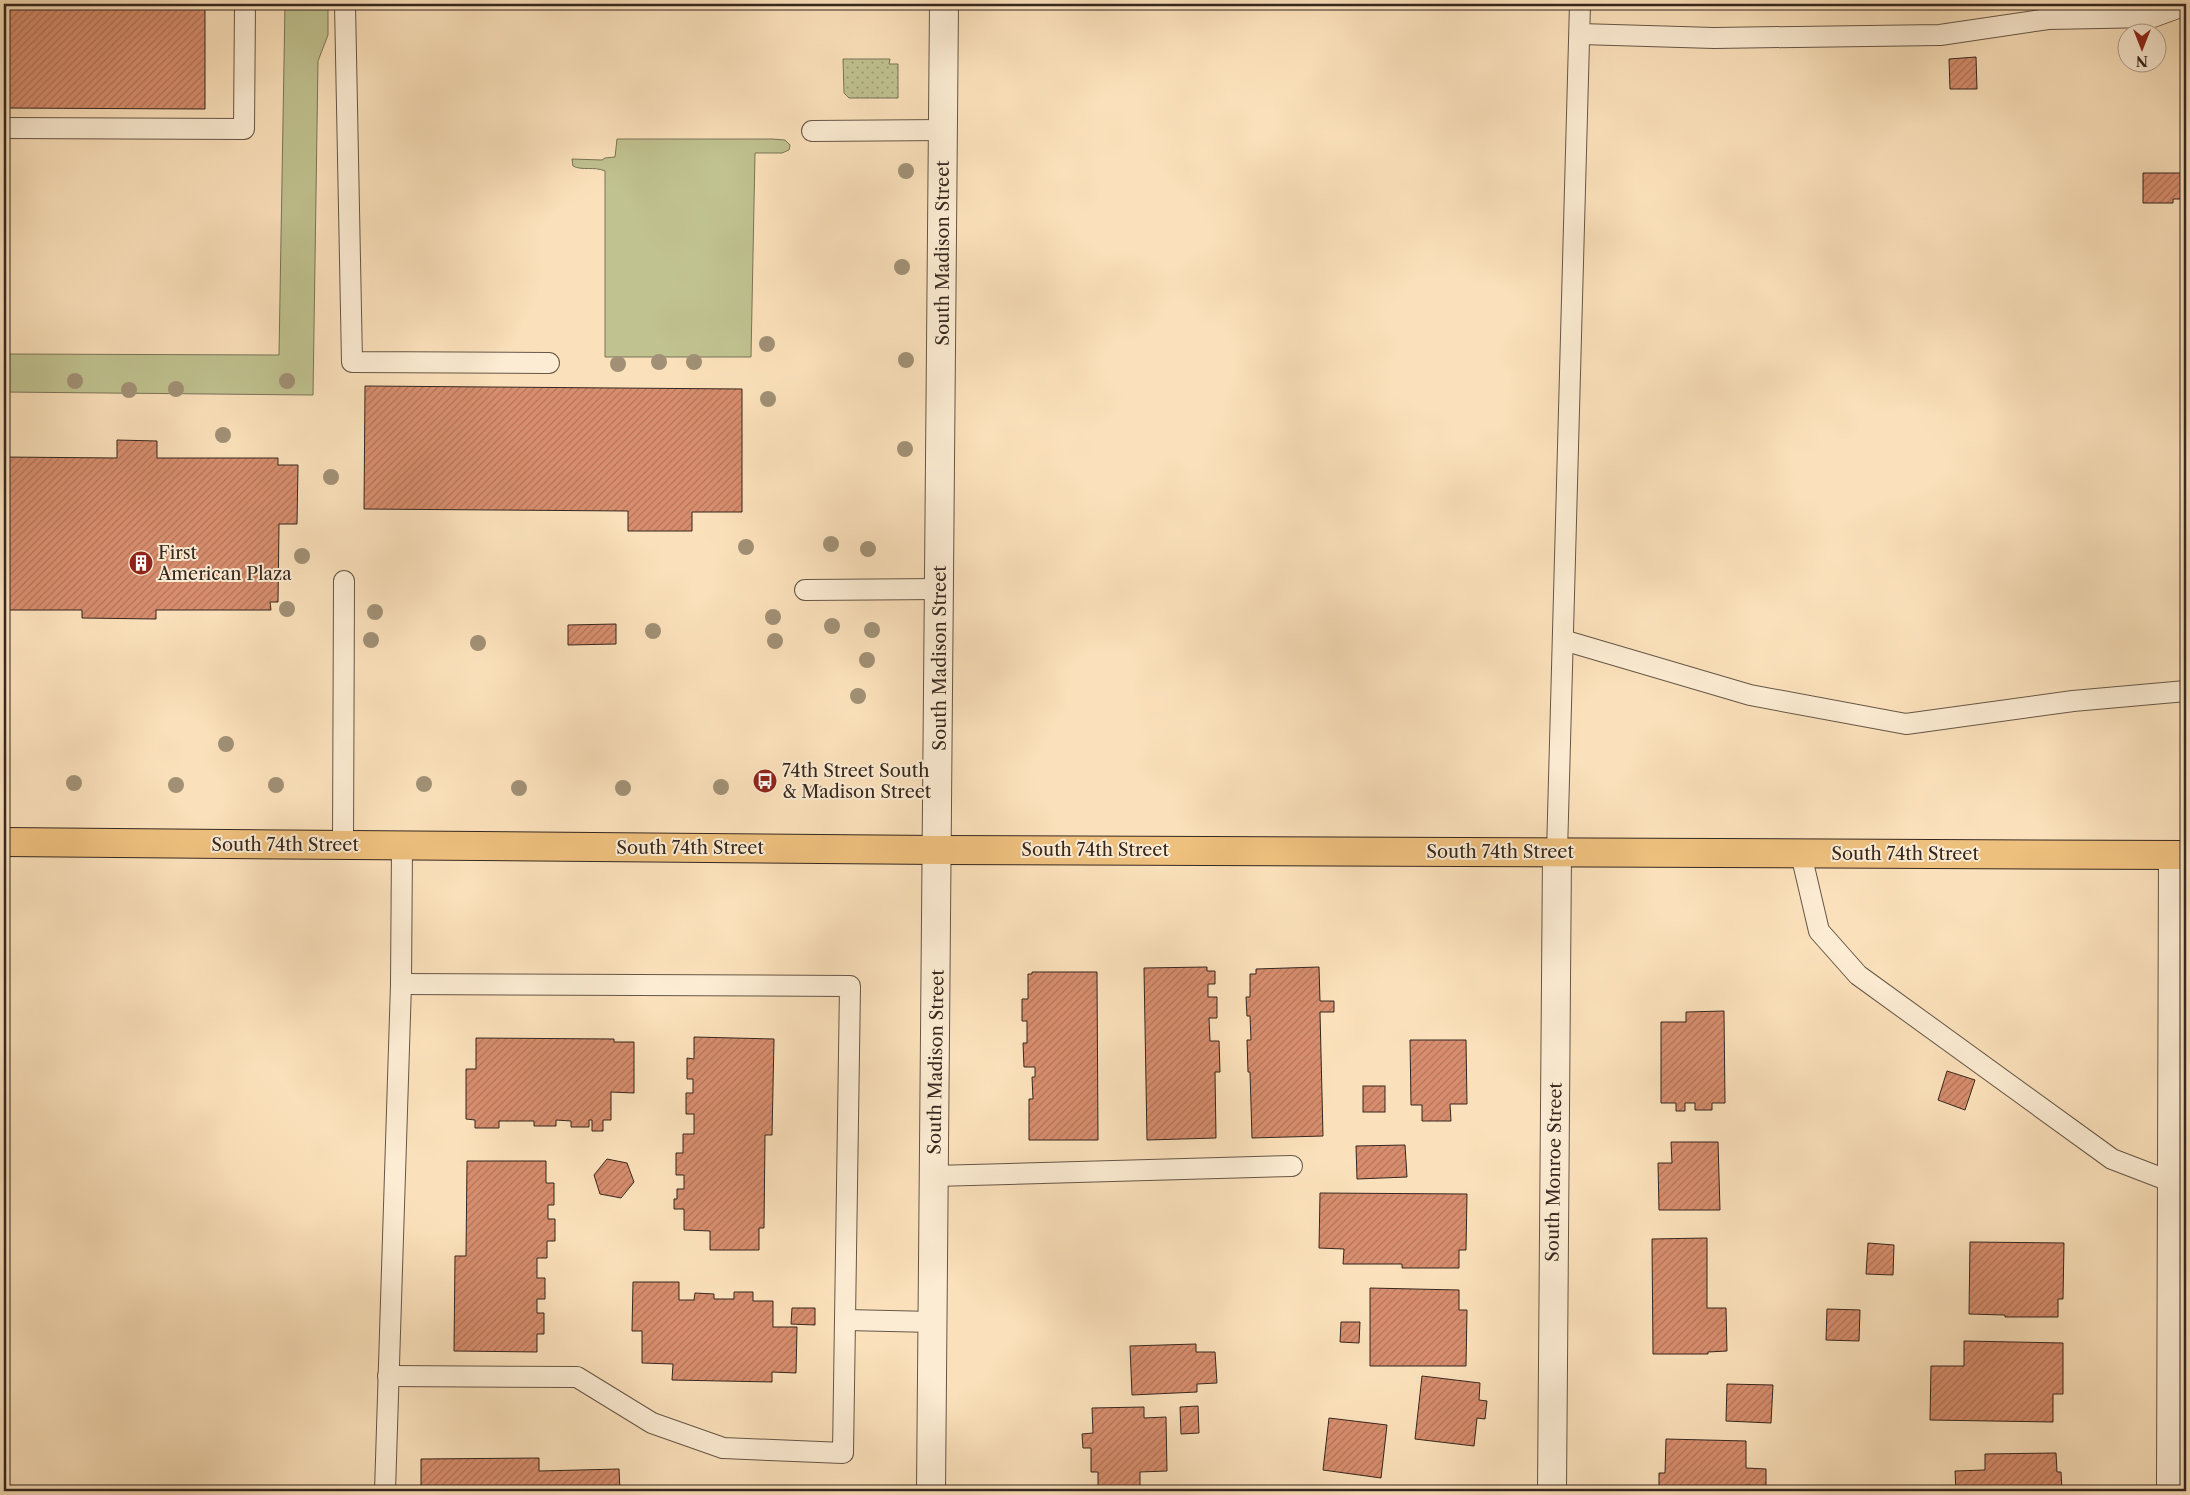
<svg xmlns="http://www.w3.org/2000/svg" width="2190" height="1495" font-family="'Libre Caslon Text',serif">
<defs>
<pattern id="garden-dots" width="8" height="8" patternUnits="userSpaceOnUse" patternTransform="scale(1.25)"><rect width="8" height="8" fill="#c0c290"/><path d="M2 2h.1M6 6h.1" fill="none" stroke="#9d9e75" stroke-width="1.8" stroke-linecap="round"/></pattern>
<pattern id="building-hatch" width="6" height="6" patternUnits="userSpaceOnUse" patternTransform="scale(1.25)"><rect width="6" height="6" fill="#d88e6e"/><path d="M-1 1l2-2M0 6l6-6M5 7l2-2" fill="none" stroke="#b0745a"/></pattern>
</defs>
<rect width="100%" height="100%" fill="#fbe1bb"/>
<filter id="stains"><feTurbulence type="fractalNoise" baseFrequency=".004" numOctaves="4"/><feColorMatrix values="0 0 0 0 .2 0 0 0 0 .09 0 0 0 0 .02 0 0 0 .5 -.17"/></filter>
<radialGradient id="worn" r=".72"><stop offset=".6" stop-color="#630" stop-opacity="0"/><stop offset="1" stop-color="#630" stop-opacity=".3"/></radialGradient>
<!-- grass -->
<g fill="#c0c290" stroke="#7a7458">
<path d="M285 4H328V35L318 61 313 395 4 392V354L279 355Z"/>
<path d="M617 139H772L785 140 790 145 789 150 782 153H755L751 357H605V171C594 166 582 171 573 166L572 159 602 160 605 158 615 157Z"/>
</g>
<!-- garden -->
<path fill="url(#garden-dots)" stroke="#7a7458" d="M843 59H890L889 64H898V98H849L844 93Z"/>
<!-- building -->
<g fill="url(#building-hatch)" stroke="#35271f">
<path d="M4 4H205V109L4 108Z"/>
<path d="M1976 57 1977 89H1950L1949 59Z"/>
<path d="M2143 173H2186V199H2173V203H2143Z"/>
<path d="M365 386 742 389V512H692V531H628V511L364 509Z"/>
<path d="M117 440 157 441V458H278V465H298L297 524H279L278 602H270L271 610H156V619L82 618V610H4V457L117 458Z"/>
<path d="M616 624V644L568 645V625Z"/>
<path d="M1207 967V971H1215V984H1208V997H1217V1018H1209L1210 1041H1219L1220 1072H1215L1216 1138 1147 1140 1144 968Z"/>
<path d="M1319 967 1320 1001H1334V1012H1320L1323 1136 1252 1138 1250 1072H1248L1247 1040H1251L1250 1016H1247L1246 997H1250V974H1256V969Z"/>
<path d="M1032 972H1097L1098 1140H1029V1099H1033L1032 1077H1035V1067H1024L1023 1043H1027V1021H1022V999H1028V974H1032Z"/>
<path d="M1724 1011 1725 1103H1712V1110H1695V1103H1685V1111H1676V1103H1661V1022H1686V1012Z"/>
<path d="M694 1037 774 1039 772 1135H765L764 1228H759V1250H710V1231L684 1230V1209H674V1199H677V1189H684V1175H676V1153H683V1134H694V1114H686V1093H693V1079H687V1058L694 1059Z"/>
<path d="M476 1038 614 1039V1042H634V1093L611 1092V1120H603V1131H592V1120H589V1127H571V1121L556 1120V1126H534V1121H499V1128H475V1120L466 1119V1069H476Z"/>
<path d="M1410 1040H1466L1467 1104H1450L1451 1121H1422V1105H1411Z"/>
<path d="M1947 1071 1975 1080 1965 1110 1938 1100Z"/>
<rect x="1363" y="1086" width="22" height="26"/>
<path d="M1671 1142H1718L1720 1210H1659L1658 1163H1672Z"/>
<path d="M1405 1145 1407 1177 1357 1179 1356 1146Z"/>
<path d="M607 1159 627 1163 634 1182 621 1198 600 1194 594 1175Z"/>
<path d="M467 1161H546V1183H554V1205H548V1219H555V1241H547V1258H537V1278H545V1299H537V1313H544V1334H537V1352L454 1351 455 1256H466Z"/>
<path d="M1320 1193 1467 1194 1466 1250H1459V1268H1402V1264H1343L1344 1249 1319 1248Z"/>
<path d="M1707 1238V1308H1726L1727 1351 1708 1352V1354H1653L1652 1239Z"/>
<path d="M1970 1242 2064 1243 2063 1299H2058V1317H2005V1315L1969 1314Z"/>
<path d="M1868 1243 1894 1245 1893 1275 1866 1274Z"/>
<path d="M633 1282H679V1300H694L695 1293 714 1294V1299H734V1292H753V1301H773V1327H797L796 1373 772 1372V1382L672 1380 673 1364 642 1363V1331H632Z"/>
<path d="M1370 1288 1459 1290V1310H1467L1466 1366H1370Z"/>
<path d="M792 1308H815V1325L791 1324Z"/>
<path d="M1827 1309 1860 1310 1859 1341 1826 1340Z"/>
<path d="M1341 1322H1360L1359 1343 1340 1342Z"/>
<path d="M1964 1341 2063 1343V1394H2053V1422L1930 1420 1931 1366H1964Z"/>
<path d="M1196 1344V1352H1215L1217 1383 1197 1384V1392L1132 1395 1130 1346Z"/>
<path d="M1422 1376 1480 1383 1479 1400 1487 1401 1485 1419 1477 1418 1474 1446 1415 1439Z"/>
<path d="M1727 1384 1773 1385 1771 1423 1726 1421Z"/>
<path d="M1198 1406 1199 1433 1181 1434 1180 1407Z"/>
<path d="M1144 1407V1418L1166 1417 1167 1471 1140 1472V1488H1098V1472H1091V1448H1083L1082 1434 1093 1433 1092 1408Z"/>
<path d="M1329 1418 1387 1425 1381 1478 1323 1470Z"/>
<path d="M1666 1439 1746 1441V1468L1766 1469V1486L1745 1485V1491H1659V1473H1665Z"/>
<path d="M2056 1453 2057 1472H2061L2062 1491H1956L1955 1471 1985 1470V1454Z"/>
<path d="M539 1458V1471L619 1469 620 1491H421V1459Z"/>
</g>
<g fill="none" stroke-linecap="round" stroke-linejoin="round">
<defs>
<g id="service">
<path d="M345 4 352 362 549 363"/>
<path d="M1580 34 1714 38 1940 35 2048 19 2153 17 2186 5"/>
<path d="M4 128 244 129 245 4"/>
<path d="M812 131 944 130"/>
<path d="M805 590 940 589"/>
<path d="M1563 640 1750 695 1906 724 2073 701 2186 691"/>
<path d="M343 846 344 581"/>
<path d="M1557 853 1580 4"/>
<path d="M1801 854 1819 931 1858 975 2112 1159 2172 1182"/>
<path d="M934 1176 1292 1166"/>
<path d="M846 1320 933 1322"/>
<path d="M388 1376 577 1377 652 1423 723 1448 843 1453 850 986 401 984"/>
<path d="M385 1491 401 984 402 846"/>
</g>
<g id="minor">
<path d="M931 1491 944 4"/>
<path d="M1552 1491 1557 853"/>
</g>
<path id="tertiary" d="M2171 1491 2173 855"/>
<path id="primary" d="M4 842 938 850 2186 855"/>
</defs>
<!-- service casing -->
<use href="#service" stroke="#665646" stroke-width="22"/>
<!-- minor casing -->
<use href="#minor" stroke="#665646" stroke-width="30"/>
<!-- tertiary casing -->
<use href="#tertiary" stroke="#665646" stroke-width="30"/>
<!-- primary casing -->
<use href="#primary" stroke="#35271f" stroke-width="30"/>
<!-- service -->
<use href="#service" stroke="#fcecd3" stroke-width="20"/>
<!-- minor -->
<use href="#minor" stroke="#fcecd3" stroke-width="28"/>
<!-- tertiary -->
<use href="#tertiary" stroke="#fcecd3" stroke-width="28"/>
<!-- primary -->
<use href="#primary" stroke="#eec07e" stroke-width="28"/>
</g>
<!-- trees -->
<g fill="#a19075">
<circle cx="906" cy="171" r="8"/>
<circle cx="902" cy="267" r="8"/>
<circle cx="767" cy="344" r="8"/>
<circle cx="906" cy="360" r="8"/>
<circle cx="659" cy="362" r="8"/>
<circle cx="694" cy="362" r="8"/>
<circle cx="618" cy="364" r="8"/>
<circle cx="75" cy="381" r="8"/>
<circle cx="287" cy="381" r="8"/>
<circle cx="176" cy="389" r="8"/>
<circle cx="129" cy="390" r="8"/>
<circle cx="768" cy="399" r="8"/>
<circle cx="223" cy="435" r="8"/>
<circle cx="905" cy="449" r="8"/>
<circle cx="331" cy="477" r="8"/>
<circle cx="831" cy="544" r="8"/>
<circle cx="746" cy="547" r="8"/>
<circle cx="868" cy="549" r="8"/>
<circle cx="302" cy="556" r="8"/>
<circle cx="287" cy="609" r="8"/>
<circle cx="375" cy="612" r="8"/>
<circle cx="773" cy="617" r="8"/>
<circle cx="832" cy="626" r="8"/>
<circle cx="872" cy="630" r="8"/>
<circle cx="653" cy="631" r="8"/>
<circle cx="371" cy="640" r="8"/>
<circle cx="775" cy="641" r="8"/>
<circle cx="478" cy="643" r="8"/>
<circle cx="867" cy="660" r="8"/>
<circle cx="858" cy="696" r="8"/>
<circle cx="226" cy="744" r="8"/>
<circle cx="74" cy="783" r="8"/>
<circle cx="424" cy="784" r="8"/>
<circle cx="176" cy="785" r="8"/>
<circle cx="276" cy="785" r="8"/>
<circle cx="721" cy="787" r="8"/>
<circle cx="519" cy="788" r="8"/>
<circle cx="623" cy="788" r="8"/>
<circle cx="816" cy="792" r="8"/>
</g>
<!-- icons -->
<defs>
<symbol id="building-disc" viewBox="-11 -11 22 22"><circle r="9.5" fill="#8f2418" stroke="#fcecd3"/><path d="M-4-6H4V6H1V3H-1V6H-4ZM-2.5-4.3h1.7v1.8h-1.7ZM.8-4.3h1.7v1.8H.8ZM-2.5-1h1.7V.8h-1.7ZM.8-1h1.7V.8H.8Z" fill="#fff"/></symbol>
<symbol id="bus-disc" viewBox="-11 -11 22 22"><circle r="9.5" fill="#8f2418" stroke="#fcecd3"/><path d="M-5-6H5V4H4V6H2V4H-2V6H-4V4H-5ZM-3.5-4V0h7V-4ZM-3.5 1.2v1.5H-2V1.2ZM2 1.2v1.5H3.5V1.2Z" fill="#fff"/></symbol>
</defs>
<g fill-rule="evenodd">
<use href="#building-disc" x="127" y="549" width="28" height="28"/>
<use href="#bus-disc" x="751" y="767" width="28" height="28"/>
</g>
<g text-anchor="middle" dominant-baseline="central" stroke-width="4" stroke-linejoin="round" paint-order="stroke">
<!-- street labels -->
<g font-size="18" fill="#35271f" stroke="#fcecd3">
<text transform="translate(943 253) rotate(-90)">South Madison Street</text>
<text transform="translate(940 658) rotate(-90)">South Madison Street</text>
<text x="285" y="845">South 74th Street</text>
<text x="690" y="848">South 74th Street</text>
<text x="1095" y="850">South 74th Street</text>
<text x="1500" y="852">South 74th Street</text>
<text x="1905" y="854">South 74th Street</text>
<text transform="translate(936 1062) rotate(-89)">South Madison Street</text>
<text transform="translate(1554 1172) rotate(-89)">South Monroe Street</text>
</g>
<!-- poi labels -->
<g font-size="18" fill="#35271f" stroke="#fcecd3" text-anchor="start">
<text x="158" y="553">First<tspan x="158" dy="21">American Plaza</tspan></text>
<text x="782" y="771">74th Street South<tspan x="782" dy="21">&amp; Madison Street</tspan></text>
</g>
</g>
<!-- margin -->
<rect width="2190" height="1495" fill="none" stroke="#fbe1bb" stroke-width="20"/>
<rect x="5" y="5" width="2180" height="1485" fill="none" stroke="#35271f" stroke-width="2.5"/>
<rect x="10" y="10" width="2170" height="1475" fill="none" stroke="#35271f"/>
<!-- north arrow -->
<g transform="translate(2142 48) rotate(180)"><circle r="24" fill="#fcecd3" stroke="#ac9d8b"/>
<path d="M0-4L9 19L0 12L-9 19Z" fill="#8f2418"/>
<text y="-8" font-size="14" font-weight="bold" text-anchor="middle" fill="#35271f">N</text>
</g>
<rect width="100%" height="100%" filter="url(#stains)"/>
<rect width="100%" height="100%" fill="url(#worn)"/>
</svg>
